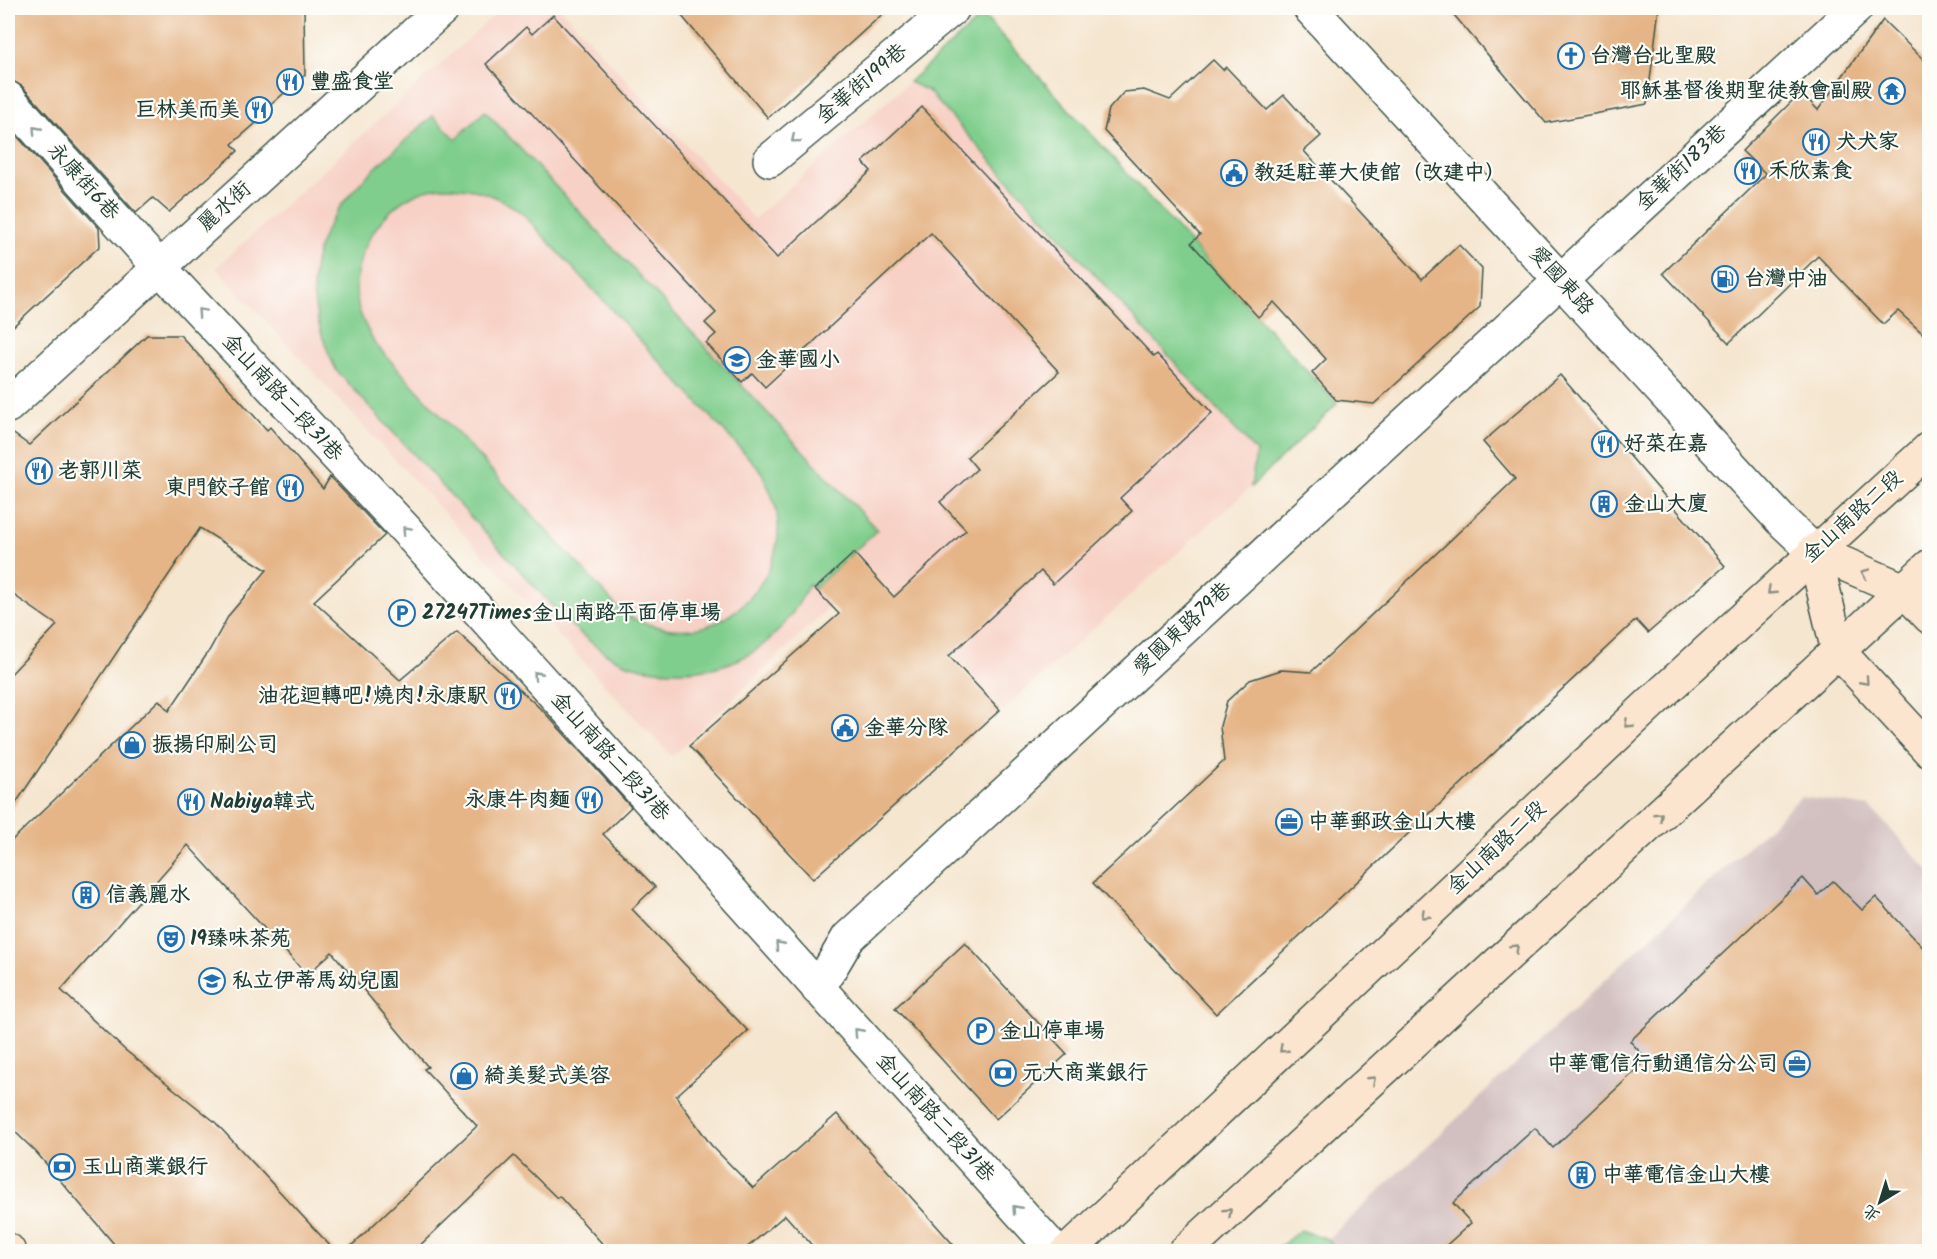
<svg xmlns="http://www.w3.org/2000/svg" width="1937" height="1259" font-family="Kalam,'LXGW WenKai TC',sans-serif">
<rect width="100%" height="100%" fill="#fdfcf7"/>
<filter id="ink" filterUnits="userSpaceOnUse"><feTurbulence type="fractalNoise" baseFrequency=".0167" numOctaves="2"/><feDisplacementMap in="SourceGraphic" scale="12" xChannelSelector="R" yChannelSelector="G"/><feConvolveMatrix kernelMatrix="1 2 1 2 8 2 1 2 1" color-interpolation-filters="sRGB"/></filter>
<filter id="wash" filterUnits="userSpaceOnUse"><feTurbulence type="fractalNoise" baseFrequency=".008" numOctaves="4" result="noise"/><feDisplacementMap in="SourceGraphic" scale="24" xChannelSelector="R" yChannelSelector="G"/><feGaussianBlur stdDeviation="1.35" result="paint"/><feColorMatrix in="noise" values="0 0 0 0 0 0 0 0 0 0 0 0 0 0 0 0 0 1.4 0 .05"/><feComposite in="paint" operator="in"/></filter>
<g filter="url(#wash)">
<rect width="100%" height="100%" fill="#f5e6d0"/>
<!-- built -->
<path fill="#f7d1c6" d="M502 8H560L754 219 909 82 928 90 1256 452 1251 487 1003 710 854 552 815 589 830 606 672 757 216 268Z"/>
<!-- industrial -->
<path fill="#d2bfbf" d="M1801 797 1870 807 1929 871V1251L1339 1252 1328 1239Z"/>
<!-- green -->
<g fill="#80ce8d" stroke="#508660" stroke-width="1.5" fill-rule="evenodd">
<path d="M983 15 1337 404 1251 487 1256 452 928 91 909 82Z"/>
<path d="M485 111 877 530 814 589 809 584C781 643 740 672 675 671 654 671 630 667 612 657 596 648 582 634 568 623L336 370C276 243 344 195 433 116L456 139ZM442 187C474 187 496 194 522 213L761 471C767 485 775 499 777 514 786 563 747 618 699 628 672 633 647 626 624 614L375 344C369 332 361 320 358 306 348 262 378 208 420 192 426 189 435 188 442 187Z"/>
<path d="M1300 1230 1328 1239 1339 1251H1275Z"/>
</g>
<g id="blocks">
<!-- building -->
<g fill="#e5b587">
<path d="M8 8H304L305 75 267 108 270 111 232 144 238 151 169 212 153 198 136 213 22 86 8 80Z"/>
<path d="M675 8H889L768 118Z"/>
<path d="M1448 8H1659L1647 104 1546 123Z"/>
<path d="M553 15 777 258 871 171 863 162 922 107 1154 357 1157 354 1212 413 1120 498 1132 511 1053 584 1041 571 949 656 1000 710 813 879 689 746 839 614 815 589 854 553 894 597 966 530 940 502 977 469 967 457 1059 372 931 233 765 387 752 373 742 382 706 343 716 334 705 323 716 313 486 64 526 27 532 34Z"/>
<path d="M1883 20 1929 65V339L1898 311 1883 324 1818 256 1729 343 1663 273 1766 174 1742 151 1801 92 1818 110Z"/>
<path d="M1213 60 1223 70 1226 67 1267 110 1284 95 1321 136 1304 151 1422 279 1459 245 1482 269 1480 307 1374 404 1336 400 1312 373 1326 359 1274 302 1258 317 1191 243 1200 235 1104 131 1109 109 1124 92 1144 90 1170 100Z"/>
<path d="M8 126 99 228 100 246 8 331Z"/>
<path d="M147 335H180L267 430 270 427 323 489 330 477 385 535 314 601 400 680 457 632 544 712 631 807 603 834 655 887 632 909 748 1031 676 1096 711 1145 753 1188 837 1114 959 1251H817L785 1215 743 1251H609L559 1196 557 1198 514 1156 414 1251H346L477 1126 424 1069 428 1067 332 952 307 975 188 845 61 990 125 1050 214 1121 335 1251H120L36 1152 8 1125V844L159 700 169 711 209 651 229 615 267 570 200 528 8 815V677L57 625 8 591V430L29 445Z"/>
<path d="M1560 375 1725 566 1648 633 1636 620 1216 1014 1093 883 1224 761 1220 726 1227 701 1250 680 1281 670 1311 672 1515 479 1483 442Z"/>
<path d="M1803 878 1818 895 1833 881 1862 910 1876 897 1929 954V1251H1440L1471 1223 1453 1203 1535 1128 1553 1148 1647 1060 1630 1041Z"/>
<path d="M965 943 1067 1054 996 1119 895 1008Z"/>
</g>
</g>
</g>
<g filter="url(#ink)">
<use href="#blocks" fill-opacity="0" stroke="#3f564b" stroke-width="1.5"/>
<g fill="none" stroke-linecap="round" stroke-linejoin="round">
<defs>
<g id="street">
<path d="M1310 8 1781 520 1814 551"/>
<path d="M8 98 159 267 406 530 1056 1252"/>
<path d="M770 160 953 8"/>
<path d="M8 406 443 8"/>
<path d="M818 989 848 938 1856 8"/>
</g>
<g id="secondary">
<path d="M1814 551 1838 651 1930 751"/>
<path d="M1814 551 1904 590 1930 617"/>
<path d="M8 1250 9 1252"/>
<path d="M1067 1252 1652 702 1930 448"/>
<path d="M1185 1252 1930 566"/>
</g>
</defs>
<!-- street casing -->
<use href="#street" stroke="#3f564b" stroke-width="36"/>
<!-- secondary casing -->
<use href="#secondary" stroke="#3f564b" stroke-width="36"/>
<!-- street -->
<use href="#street" stroke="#fff" stroke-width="33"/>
<!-- secondary -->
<use href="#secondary" stroke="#fce5cf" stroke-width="33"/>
</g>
<!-- one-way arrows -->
<defs><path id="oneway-chevron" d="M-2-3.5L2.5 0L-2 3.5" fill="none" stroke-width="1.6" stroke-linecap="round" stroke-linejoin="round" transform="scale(1.5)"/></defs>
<g stroke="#8f9e9a">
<use href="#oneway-chevron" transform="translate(36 130) rotate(-132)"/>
<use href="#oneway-chevron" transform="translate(795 139) rotate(140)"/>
<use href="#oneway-chevron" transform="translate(201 312) rotate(-133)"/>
<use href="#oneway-chevron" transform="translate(406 530) rotate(-133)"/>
<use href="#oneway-chevron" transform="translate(537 675) rotate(-132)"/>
<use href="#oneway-chevron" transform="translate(779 945) rotate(-132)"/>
<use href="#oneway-chevron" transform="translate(858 1032) rotate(-132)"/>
<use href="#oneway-chevron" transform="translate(1016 1209) rotate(-132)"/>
</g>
<g stroke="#8e9182">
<use href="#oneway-chevron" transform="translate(1865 573) rotate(-157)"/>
<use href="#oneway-chevron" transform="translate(1771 591) rotate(137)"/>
<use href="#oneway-chevron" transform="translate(1865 681) rotate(48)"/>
<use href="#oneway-chevron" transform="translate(1628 724) rotate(137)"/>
<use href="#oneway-chevron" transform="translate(1659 816) rotate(-43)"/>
<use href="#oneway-chevron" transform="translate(1425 915) rotate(137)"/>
<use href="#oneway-chevron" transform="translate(1515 948) rotate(-43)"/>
<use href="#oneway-chevron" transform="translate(1283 1049) rotate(137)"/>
<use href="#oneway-chevron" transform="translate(1372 1080) rotate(-43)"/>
<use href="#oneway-chevron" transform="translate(1228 1212) rotate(-43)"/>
</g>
</g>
<!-- icons -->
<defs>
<symbol id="church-ring" viewBox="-11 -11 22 22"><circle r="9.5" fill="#fdfcf7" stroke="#1f6fb2" stroke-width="1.5"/><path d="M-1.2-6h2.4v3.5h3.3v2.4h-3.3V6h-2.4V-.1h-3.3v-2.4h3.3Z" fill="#1f6fb2"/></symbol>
<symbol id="restaurant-ring" viewBox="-11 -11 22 22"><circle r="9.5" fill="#fdfcf7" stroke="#1f6fb2" stroke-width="1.5"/><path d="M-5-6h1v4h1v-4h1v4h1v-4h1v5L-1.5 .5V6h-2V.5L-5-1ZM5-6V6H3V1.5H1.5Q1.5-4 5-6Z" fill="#1f6fb2"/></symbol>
<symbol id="temple-ring" viewBox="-11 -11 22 22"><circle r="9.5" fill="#fdfcf7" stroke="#1f6fb2" stroke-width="1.5"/><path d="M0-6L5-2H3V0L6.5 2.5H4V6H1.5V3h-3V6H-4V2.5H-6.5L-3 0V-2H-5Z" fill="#1f6fb2"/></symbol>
<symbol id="civic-ring" viewBox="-11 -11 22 22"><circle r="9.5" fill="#fdfcf7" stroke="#1f6fb2" stroke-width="1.5"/><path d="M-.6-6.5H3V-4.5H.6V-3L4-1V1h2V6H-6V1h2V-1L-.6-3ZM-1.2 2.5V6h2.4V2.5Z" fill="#1f6fb2"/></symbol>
<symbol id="fuel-ring" viewBox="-11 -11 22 22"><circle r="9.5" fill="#fdfcf7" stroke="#1f6fb2" stroke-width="1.5"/><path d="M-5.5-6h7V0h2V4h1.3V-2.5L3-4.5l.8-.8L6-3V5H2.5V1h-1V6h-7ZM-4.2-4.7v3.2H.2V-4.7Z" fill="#1f6fb2"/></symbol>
<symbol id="school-ring" viewBox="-11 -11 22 22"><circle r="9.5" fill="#fdfcf7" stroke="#1f6fb2" stroke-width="1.5"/><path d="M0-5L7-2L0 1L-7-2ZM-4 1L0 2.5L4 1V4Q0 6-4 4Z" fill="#1f6fb2"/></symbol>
<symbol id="building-ring" viewBox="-11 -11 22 22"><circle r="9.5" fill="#fdfcf7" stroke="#1f6fb2" stroke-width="1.5"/><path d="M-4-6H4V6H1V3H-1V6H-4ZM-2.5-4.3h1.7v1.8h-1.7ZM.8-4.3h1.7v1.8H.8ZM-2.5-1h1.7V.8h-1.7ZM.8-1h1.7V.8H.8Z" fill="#1f6fb2"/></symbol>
<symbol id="parking-ring" viewBox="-11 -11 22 22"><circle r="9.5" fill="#fdfcf7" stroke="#1f6fb2" stroke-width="1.5"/><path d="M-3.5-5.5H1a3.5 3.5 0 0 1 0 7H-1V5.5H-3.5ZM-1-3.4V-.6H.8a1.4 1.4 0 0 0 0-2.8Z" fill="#1f6fb2"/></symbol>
<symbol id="shop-ring" viewBox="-11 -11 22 22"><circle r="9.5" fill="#fdfcf7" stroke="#1f6fb2" stroke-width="1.5"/><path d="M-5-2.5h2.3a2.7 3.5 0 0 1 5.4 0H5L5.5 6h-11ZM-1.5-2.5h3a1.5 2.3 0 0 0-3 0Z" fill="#1f6fb2"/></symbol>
<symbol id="office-ring" viewBox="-11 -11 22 22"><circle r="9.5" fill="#fdfcf7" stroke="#1f6fb2" stroke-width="1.5"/><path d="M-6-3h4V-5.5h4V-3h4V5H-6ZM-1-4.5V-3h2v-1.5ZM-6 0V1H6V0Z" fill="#1f6fb2"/></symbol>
<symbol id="theatre-ring" viewBox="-11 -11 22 22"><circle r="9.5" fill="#fdfcf7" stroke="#1f6fb2" stroke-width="1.5"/><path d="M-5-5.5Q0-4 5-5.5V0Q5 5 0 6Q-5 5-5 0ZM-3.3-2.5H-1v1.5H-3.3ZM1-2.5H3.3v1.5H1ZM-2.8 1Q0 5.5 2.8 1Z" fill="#1f6fb2"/></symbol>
<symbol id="bank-ring" viewBox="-11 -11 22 22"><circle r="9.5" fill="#fdfcf7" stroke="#1f6fb2" stroke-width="1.5"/><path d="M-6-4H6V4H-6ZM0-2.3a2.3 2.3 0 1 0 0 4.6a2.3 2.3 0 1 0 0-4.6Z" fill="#1f6fb2"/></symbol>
</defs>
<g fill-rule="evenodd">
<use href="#church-ring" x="1556" y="41" width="30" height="30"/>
<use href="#restaurant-ring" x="275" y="67" width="30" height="30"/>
<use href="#temple-ring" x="1877" y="76" width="30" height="30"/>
<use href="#restaurant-ring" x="244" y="95" width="30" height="30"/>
<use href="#restaurant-ring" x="1801" y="127" width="30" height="30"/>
<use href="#restaurant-ring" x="1733" y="156" width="30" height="30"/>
<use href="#civic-ring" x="1219" y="158" width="30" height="30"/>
<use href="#fuel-ring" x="1710" y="264" width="30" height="30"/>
<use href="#school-ring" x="722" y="345" width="30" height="30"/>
<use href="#restaurant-ring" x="1590" y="429" width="30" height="30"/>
<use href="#restaurant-ring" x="24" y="456" width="30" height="30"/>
<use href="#restaurant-ring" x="275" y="473" width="30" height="30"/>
<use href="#building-ring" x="1589" y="489" width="30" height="30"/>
<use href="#parking-ring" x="387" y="598" width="30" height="30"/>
<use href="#restaurant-ring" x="493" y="681" width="30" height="30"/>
<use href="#civic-ring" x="830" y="713" width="30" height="30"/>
<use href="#shop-ring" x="117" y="730" width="30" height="30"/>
<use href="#restaurant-ring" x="574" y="785" width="30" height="30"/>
<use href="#restaurant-ring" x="176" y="787" width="30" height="30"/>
<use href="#office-ring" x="1274" y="807" width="30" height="30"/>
<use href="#building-ring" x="71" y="880" width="30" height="30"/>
<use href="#theatre-ring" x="156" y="924" width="30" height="30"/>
<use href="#school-ring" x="197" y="966" width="30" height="30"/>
<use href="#parking-ring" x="966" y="1016" width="30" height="30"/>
<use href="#office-ring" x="1782" y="1049" width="30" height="30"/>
<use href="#bank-ring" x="988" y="1058" width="30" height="30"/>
<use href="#shop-ring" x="449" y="1061" width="30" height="30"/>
<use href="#bank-ring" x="47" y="1152" width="30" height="30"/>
<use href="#building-ring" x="1567" y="1160" width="30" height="30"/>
</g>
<g text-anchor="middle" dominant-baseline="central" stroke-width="4.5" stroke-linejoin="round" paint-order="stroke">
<!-- poi labels -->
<g font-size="21" font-weight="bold" fill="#1f3d34" stroke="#fdfcf7" text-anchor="start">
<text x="1590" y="56">台灣台北聖殿</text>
<text x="310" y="82">豐盛食堂</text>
<text x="1872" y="91" text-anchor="end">耶穌基督後期聖徒教會副殿</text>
<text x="240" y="110" text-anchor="end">巨林美而美</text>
<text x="1836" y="142">犬犬家</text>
<text x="1768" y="171">禾欣素食</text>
<text x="1254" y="173">教廷駐華大使館（改建中）</text>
<text x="1744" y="279">台灣中油</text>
<text x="756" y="360">金華國小</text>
<text x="1624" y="444">好菜在嘉</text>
<text x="58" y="471">老郭川菜</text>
<text x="270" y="488" text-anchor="end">東門餃子館</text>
<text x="1624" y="504">金山大廈</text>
<text x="422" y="613">27247Times金山南路平面停車場</text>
<text x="488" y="696" text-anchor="end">油花迴轉吧!燒肉!永康駅</text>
<text x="864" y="728">金華分隊</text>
<text x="152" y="745">振揚印刷公司</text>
<text x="570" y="800" text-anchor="end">永康牛肉麵</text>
<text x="210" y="802">Nabiya韓式</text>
<text x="1308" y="822">中華郵政金山大樓</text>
<text x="106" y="895">信義麗水</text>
<text x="190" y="939">19臻味茶苑</text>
<text x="232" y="981">私立伊蒂馬幼兒園</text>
<text x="1000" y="1031">金山停車場</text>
<text x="1778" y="1064" text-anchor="end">中華電信行動通信分公司</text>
<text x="1022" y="1073">元大商業銀行</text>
<text x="484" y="1076">綺美髮式美容</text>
<text x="82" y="1167">玉山商業銀行</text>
<text x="1602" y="1175">中華電信金山大樓</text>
</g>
<!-- street labels -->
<g font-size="21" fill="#1f3d34" stroke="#fdfcf7">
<text transform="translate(862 84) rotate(-40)">金華街199巷</text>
<text transform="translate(1682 168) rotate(-43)">金華街183巷</text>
<text transform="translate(83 182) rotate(48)">永康街6巷</text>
<text transform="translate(225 207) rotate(-42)">麗水街</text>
<text transform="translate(1561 281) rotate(48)">愛國東路</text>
<text transform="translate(282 398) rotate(47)">金山南路二段31巷</text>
<text transform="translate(1853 517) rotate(-42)">金山南路二段</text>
<text transform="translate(1183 629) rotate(-43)">愛國東路79巷</text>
<text transform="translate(610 757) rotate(48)">金山南路二段31巷</text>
<text transform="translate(1497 848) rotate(-43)">金山南路二段</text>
<text transform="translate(935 1118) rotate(48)">金山南路二段31巷</text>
</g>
</g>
<!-- margin -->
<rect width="1937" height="1259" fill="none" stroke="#fdfcf7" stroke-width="30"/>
<!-- north arrow -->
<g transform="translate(1880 1202) rotate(218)" stroke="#fdfcf7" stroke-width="4.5" paint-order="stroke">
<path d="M0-4.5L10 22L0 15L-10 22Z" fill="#1f3d34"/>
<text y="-9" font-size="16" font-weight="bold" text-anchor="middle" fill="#1f3d34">北</text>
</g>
</svg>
